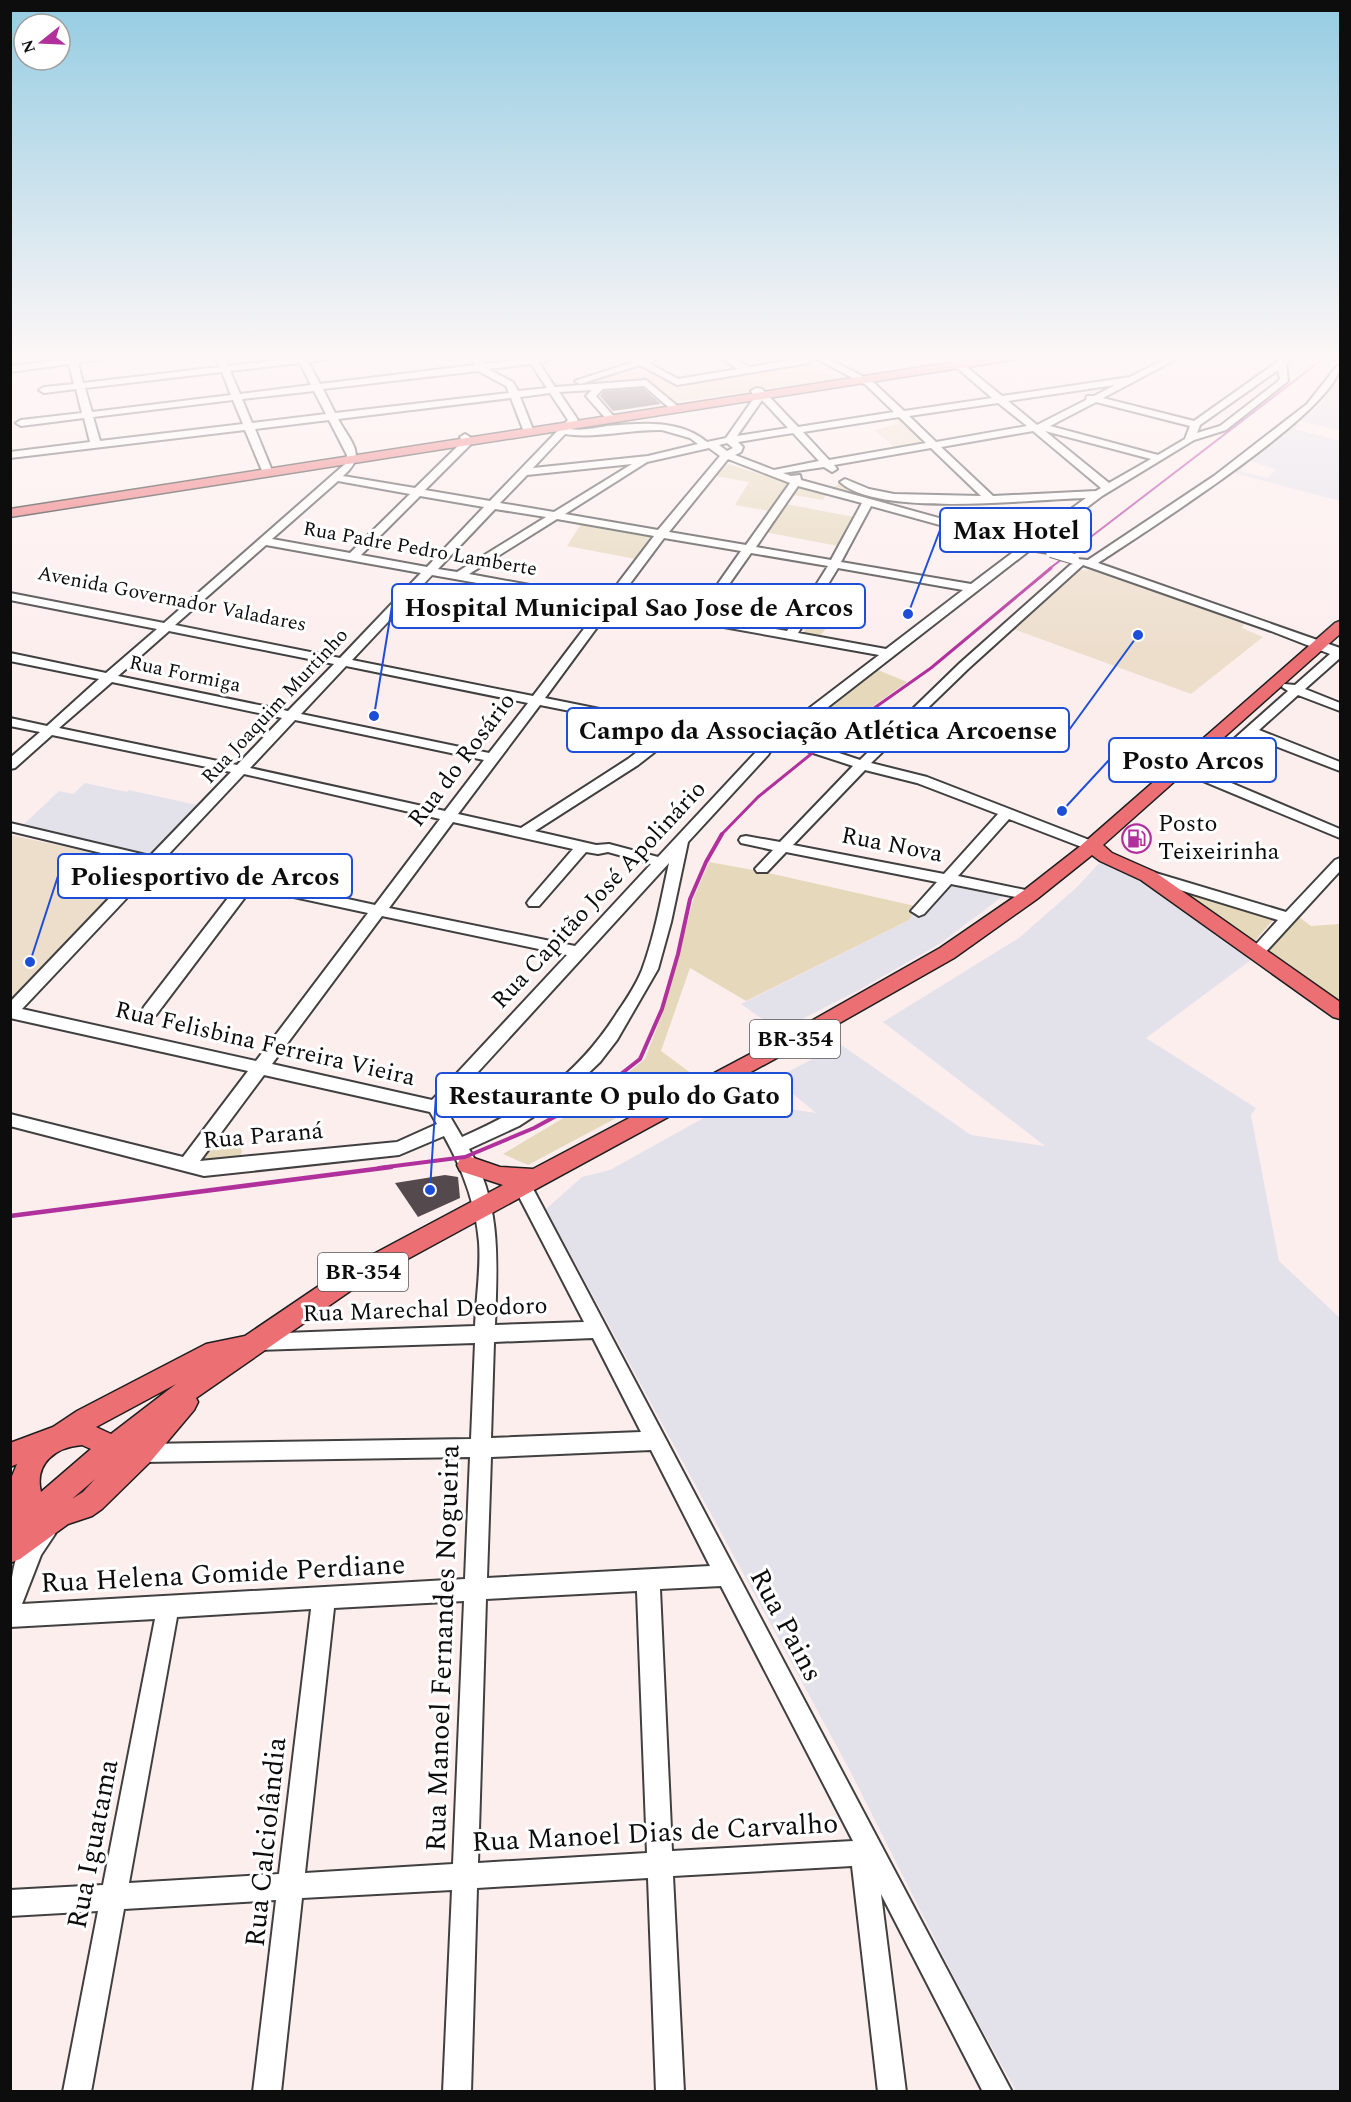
<svg xmlns="http://www.w3.org/2000/svg" width="1351" height="2102" font-family="Spectral,serif">
<rect width="100%" height="100%" fill="#fdeeee"/>
<!-- industrial -->
<g fill="#e3e2eb" fill-rule="evenodd">
<path d="M1334 378 1340 379V431L1302 421 1294 429 1340 441V501L1234 473 1322 403ZM1250 461 1276 469H1277L1267 478 1240 471Z"/>
<path d="M85 783 127 792 129 790 197 805 148 857 22 826 59 791 73 794Z"/>
<path d="M1104 858 1151 881 1255 957 1146 1038 1256 1108 1251 1115 1279 1261 1340 1318V2091H1016L964 1997 850 1771 546 1209 582 1177 610 1170 734 1101 816 1113 775 1079 840 1044 971 1135 1045 1146 883 1022 1019 938 1077 887Z"/>
<path d="M948 882 1007 893 941 943 859 990 779 1031 741 1004 909 920 913 911 924 914Z"/>
</g>
<!-- green -->
<g fill="#e5d8bb">
<path d="M807 364 838 379 675 402 649 381 577 386 643 368 678 384Z"/>
<path d="M728 464 791 484 769 511 735 505 749 482 716 476Z"/>
<path d="M796 482 828 489 845 482 854 488 905 500 881 506 828 489 823 500 787 494Z"/>
<path d="M781 503 859 518 843 547 760 531Z"/>
<path d="M581 524 654 538 636 559 567 546Z"/>
<path d="M813 618 831 621 818 639 801 636Z"/>
<path d="M878 670 907 682 816 747 793 736Z"/>
<path d="M709 862 764 872 915 906 916 908 909 920 746 1001 690 968 661 1051 695 1076 528 1165 503 1154 597 1098 645 1059 664 1009 694 897Z"/>
<path d="M1169 886 1273 920 1253 943Z"/>
<path d="M1299 917 1311 926 1340 924V1005L1266 951Z"/>
<path d="M214 1142 240 1148 242 1150 240 1159 199 1163Z"/>
</g>
<!-- pitch -->
<g fill="#eddecc">
<path d="M902 417 930 444 897 449 874 430 898 424 893 419Z"/>
<path d="M1077 570H1093L1245 623 1242 628 1263 637 1191 694 1013 629Z"/>
<path d="M11 835 139 863 11 1006Z"/>
</g>
<!-- building -->
<g fill="#544a4e">
<path d="M643 388 661 404 613 411 600 396 604 391Z"/>
<path d="M445 1175 458 1177 460 1198 418 1217 395 1183Z"/>
</g>
<g fill="none" stroke-linecap="round" stroke-linejoin="round">
<defs>
<g id="minor">
<path d="M67 355H76V358L124 355 78 363 83 383 219 367 215 355H224L228 366 297 358 296 355 306 357 353 355 308 362 320 384 475 365 470 355H479L484 364 527 359 525 355H534L536 358 564 355 539 363 555 387 646 380 681 409 673 411 644 386 603 389 596 396 616 419 611 422 608 421 586 396 592 390 559 392 578 420 570 429C582 431 595 428 607 426 641 423 679 419 707 442L726 438 754 398 751 391 756 388 762 389 798 427 894 412 866 385 809 355H821L872 381 904 411 992 398 942 355H952L1002 396 1130 377 1173 355H1184L1103 398 1194 421 1287 355H1297L1286 364 1288 381 1226 430 1194 440 1102 496 1037 545 1055 550V554L1030 550 792 735 780 738 761 735 759 732 766 728 782 729 879 655 612 607 545 698 674 724 682 720 687 721V726L809 743 860 760 960 663 1077 559 1088 560 1214 476 1307 404 1337 366 1340 365C1340 409 1140 535 1098 563L1340 648V658L1305 689 1340 703V711L1298 695 1259 730 1340 762V771L1252 737 1210 774 1340 829V838L1174 769 1172 766 1179 762 1199 770 1288 691 1282 687 1284 684 1295 685 1330 654 1271 631 1083 565 968 669 871 763 927 777 1097 843 1099 846 1097 849H1087L1009 819 958 876 1035 892 1037 895 1035 898 1030 900 951 884 924 914 919 916 911 911 937 882 786 852 767 872H757L755 869 773 850 741 843 739 840 741 837 746 836 780 842 853 766 807 751 764 745 770 752 768 755 688 842 671 922 658 969 617 1040 600 1062 562 1098 519 1126 469 1149C502 1204 497 1264 495 1325L584 1322 513 1185 516 1180 522 1178 528 1180 531 1185 1012 2092H983L881 1894 906 2092H878L852 1866 673 1876 684 2092H656L648 1878 477 1888 471 2092H443L452 1890 302 1898 281 2092H253L276 1900 124 1909 91 2092H63L98 1911 10 1916V1890L103 1885 155 1619 10 1627C10 1596 8 1538 44 1524L52 1527 55 1534 41 1555 22 1604 465 1579 470 1457 142 1462 135 1460 132 1453 135 1446 142 1444 471 1439 475 1343 257 1350 250 1348 247 1342 250 1336 257 1334 475 1326C476 1299 481 1269 479 1242 476 1205 462 1168 444 1136L399 1155 204 1176 10 1126V1114L183 1157 248 1071 10 1018V1002L143 863 10 831V823L150 856 231 772 52 735 15 768 10 769V758L40 732 10 726V718L47 726 99 679 10 661V653L106 673 157 629 10 600V593L164 623 345 464 347 455 329 420 255 429 273 473 268 476 263 473 245 430 10 458V452L90 442 84 418 21 426 16 423 21 420 82 413 76 389 44 393 39 390 44 387 74 384 69 364 10 372V366L68 359ZM300 363 311 385 240 394 230 371ZM531 364 547 388 518 391 513 382 488 369ZM1278 370 1280 379 1276 383 1220 426 1197 433 1200 425ZM478 371 506 386 509 393 335 413 323 389ZM222 372 231 395 92 412 85 388ZM1115 385 1094 396H1087L1086 400 1037 425 1008 401ZM314 391 326 414 252 423 242 399ZM550 393 568 420 490 501 425 490 471 444 470 437 465 434 460 437 462 442 415 488 343 476C368 455 351 443 338 419L511 398 524 432 529 435 534 432 520 397ZM233 400 243 424 100 441 93 417ZM762 400 788 428 737 436ZM1096 402 1190 426 1185 439 1158 455 1050 426ZM998 403 1027 426 936 442 909 416ZM899 417 926 443 829 460 803 432ZM662 430 690 438 698 444 648 456 533 468 565 434C594 439 631 429 662 430ZM1033 431 1101 488 1096 491 993 496 941 447ZM1045 431 1151 459 1109 483ZM793 433 819 461 774 470 735 455 741 452 743 447 738 442ZM727 443 733 448 727 451 719 445ZM709 448 720 456 658 530 565 514 647 462ZM931 448 981 496 894 494 869 489 845 479 840 482C879 518 1032 499 1086 498L1026 542 801 480 800 475 791 476 783 473 824 467 832 472 837 469 834 465ZM728 459 790 483 746 545 669 532ZM632 464 554 512 500 503 527 475ZM338 481 410 494 350 553 272 539ZM798 486 862 503 831 560 756 547ZM420 496 484 507 427 567 361 555ZM871 506 1020 547 971 584 841 562ZM495 509 546 517 457 572 438 569ZM557 519 654 536 606 599 469 574ZM664 538 741 551 696 615 617 601ZM266 545 421 573 340 658 175 625ZM751 553 828 566 787 631 706 617ZM838 568 963 590 886 649 798 633ZM432 575 602 605 533 696 352 660ZM169 631 334 664 288 711 118 676ZM346 666 528 703 489 753 301 714ZM112 682 282 718 237 765 59 728ZM540 705 666 730 628 759 521 828 458 814ZM295 720 484 760 445 811 250 768ZM679 733 737 741 738 745 756 752 658 857 609 844 596 845 535 831 638 765ZM865 770 917 783 998 814 944 874 793 845ZM244 774 440 819 375 905 164 859ZM453 822 573 849 529 900 527 903 529 906H539L586 852 598 854 608 852 651 864 575 946 389 908ZM669 863C661 899 655 935 642 970 636 985 626 1000 617 1013 577 1076 530 1107 462 1137L445 1108ZM157 866 238 885 144 1007 142 1011 144 1015H156L252 888 368 913 256 1061 22 1009ZM382 916 567 955 432 1100 272 1064ZM264 1075 430 1112 437 1124 397 1142 200 1161ZM593 1338 641 1432 491 1438 494 1342ZM651 1450 710 1566 487 1578 491 1457ZM721 1586 853 1841 672 1851 660 1589ZM637 1591 647 1853 478 1863 486 1599ZM464 1601 453 1864 305 1873 334 1608ZM311 1609 279 1874 129 1883 177 1617Z"/>
<path d="M624 355H635L642 359 654 355H668L649 363 678 379 738 369 715 355H726L749 367 808 357 813 360 808 363 677 385 640 365 580 384 575 381 633 362Z"/>
<path d="M1340 858V871L1262 956 1257 957 1249 952 1278 920 1144 879 1142 876 1149 871 1286 912 1335 860Z"/>
</g>
<g id="major">
<path d="M1000 355H1030L1024 358 10 517V509Z"/>
<path d="M1340 621V634L1103 845 1112 853 1155 872 1340 1002V1019L1333 1017 1141 880 1100 861 1092 855 1037 899 954 958 806 1042 356 1287 196 1398 198 1402 194 1410 151 1461 102 1509 92 1516 68 1524 20 1559 10 1563V1481L17 1464 10 1467V1443L53 1427 77 1411 206 1344 245 1336 338 1273 503 1185 460 1171 457 1165 460 1159 468 1156 500 1167 533 1169 792 1032 940 948 1023 891 1078 848 1335 623ZM176 1384 111 1434 96 1427ZM82 1445 91 1449 41 1492C34 1463 56 1447 82 1445ZM95 1479 83 1492 72 1499Z"/>
</g>
</defs>
<!-- minor casing -->
<use href="#minor" stroke="#404040" stroke-width="4"/>
<!-- major casing -->
<use href="#major" stroke="#1e1e1e" stroke-width="3"/>
<!-- minor -->
<use href="#minor" fill="#fff" fill-rule="evenodd"/>
<!-- major -->
<use href="#major" fill="#ec6f74" fill-rule="evenodd"/>
<!-- rail-far3 -->
<path stroke="#b0319c" stroke-width="2" d="M1049 569 1328 355"/>
<!-- rail-far2 -->
<path stroke="#b0319c" stroke-width="3" d="M721 835 758 797 826 742 931 668 1051 568"/>
<!-- rail-far1 -->
<path stroke="#b0319c" stroke-width="4" d="M379 1168 465 1157 534 1128 593 1096 640 1059 662 1009 678 954 690 899 706 862 722 834"/>
<!-- rail -->
<path stroke="#b0319c" stroke-width="4.5" d="M10 1216 391 1167"/>
<defs>
<path id="minor-bridge" d="M1051 552 1074 559"/>
</defs>
<!-- minor-bridge casing -->
<use href="#minor-bridge" stroke="#404040" stroke-width="12" stroke-linecap="butt"/>
<!-- minor-bridge -->
<use href="#minor-bridge" stroke="#fff" stroke-width="10"/>
</g>
<!-- sky -->
<linearGradient id="sky" x2="0" y2="1"><stop stop-color="#94cce2"/><stop offset="0.55" stop-color="#fef7f7"/><stop offset="1" stop-color="#fef7f7" stop-opacity="0"/></linearGradient>
<rect width="1351" height="650" fill="url(#sky)"/>
<!-- icons -->
<defs>
<symbol id="fuel-ring" viewBox="-11 -11 22 22"><circle r="9.5" fill="#fff" stroke="#b0319c" stroke-width="1.5"/><path d="M-5.5-6h7V0h2V4h1.3V-2.5L3-4.5l.8-.8L6-3V5H2.5V1h-1V6h-7ZM-4.2-4.7v3.2H.2V-4.7Z" fill="#b0319c"/></symbol>
</defs>
<g fill-rule="evenodd">
<use href="#fuel-ring" x="1120" y="822" width="33" height="33"/>
</g>
<g text-anchor="middle" dominant-baseline="central" stroke-width="6" stroke-linejoin="round" paint-order="stroke">
<!-- far-street labels -->
<g font-size="20" fill="#0d0d0d" stroke="#fff">
<text transform="translate(420 549) rotate(10)">Rua Padre Pedro Lamberte</text>
<text transform="translate(172 599) rotate(11)">Avenida Governador Valadares</text>
<text transform="translate(185 674) rotate(12)">Rua Formiga</text>
<text transform="translate(275 706) rotate(-47)">Rua Joaquim Murtinho</text>
</g>
<!-- shield labels -->
<g fill="#fff" stroke="#565656" stroke-width="1.5">
<rect x="750" y="1020" width="90" height="38" rx="4.5"/>
<rect x="318" y="1253" width="90" height="38" rx="4.5"/>
</g>
<g font-size="22" font-weight="bold" fill="#0d0d0d">
<text x="795" y="1039">BR-354</text>
<text x="363" y="1272">BR-354</text>
</g>
<!-- street labels -->
<g font-size="24" fill="#0d0d0d" stroke="#fff">
<text transform="translate(462 760) rotate(-53)">Rua do Rosário</text>
<text transform="translate(892 845) rotate(11)">Rua Nova</text>
<text transform="translate(599 895) rotate(-47)">Rua Capitão José Apolinário</text>
<text transform="translate(265 1044) rotate(13)">Rua Felisbina Ferreira Vieira</text>
<text transform="translate(263 1136) rotate(-5)">Rua Paraná</text>
<text transform="translate(425 1310) rotate(-2)">Rua Marechal Deodoro</text>
</g>
<!-- poi labels -->
<g font-size="24" fill="#0d0d0d" stroke="#fff" text-anchor="start">
<text x="1158" y="824">Posto<tspan x="1158" dy="28">Teixeirinha</tspan></text>
</g>
<!-- near-street labels -->
<g font-size="28" fill="#0d0d0d" stroke="#fff">
<text transform="translate(223 1574) rotate(-3)">Rua Helena Gomide Perdiane</text>
<text transform="translate(786 1625) rotate(62)">Rua Pains</text>
<text transform="translate(443 1648) rotate(-88)">Rua Manoel Fernandes Nogueira</text>
<text transform="translate(655 1833) rotate(-3)">Rua Manoel Dias de Carvalho</text>
<text transform="translate(266 1842) rotate(-84)">Rua Calciolândia</text>
<text transform="translate(93 1844) rotate(-79)">Rua Iguatama</text>
</g>
</g>
<!-- callouts -->
<path fill="none" stroke="#1d4ed8" stroke-width="2" d="M908 614L940 530M374 716L392 606M1138 635L1069 730M1062 811L1109 760M30 962L58 876M430 1190L436 1095"/>
<g fill="#1d4ed8" stroke="#fff" stroke-width="2">
<circle cx="908" cy="614" r="6"/>
<circle cx="374" cy="716" r="6"/>
<circle cx="1138" cy="635" r="6"/>
<circle cx="1062" cy="811" r="6"/>
<circle cx="30" cy="962" r="6"/>
<circle cx="430" cy="1190" r="6"/>
</g>
<g fill="#fff" stroke="#1d4ed8" stroke-width="2">
<rect x="940" y="508" width="151" height="44" rx="6"/>
<rect x="392" y="584" width="473" height="44" rx="6"/>
<rect x="567" y="708" width="502" height="44" rx="6"/>
<rect x="1109" y="738" width="167" height="44" rx="6"/>
<rect x="58" y="854" width="294" height="44" rx="6"/>
<rect x="436" y="1073" width="356" height="44" rx="6"/>
</g>
<g font-size="26" text-anchor="middle" font-weight="bold" fill="#0d0d0d">
<text x="1016" y="539">Max Hotel</text>
<text x="629" y="616">Hospital Municipal Sao Jose de Arcos</text>
<text x="818" y="739">Campo da Associação Atlética Arcoense</text>
<text x="1193" y="769">Posto Arcos</text>
<text x="205" y="885">Poliesportivo de Arcos</text>
<text x="614" y="1104">Restaurante O pulo do Gato</text>
</g>
<!-- border -->
<rect width="1351" height="2102" fill="none" stroke="#0d0d0d" stroke-width="24"/>
<!-- north arrow -->
<g transform="translate(42 42) rotate(252)"><circle r="28" fill="#ffffff" stroke="#9e9e9e" stroke-width="1.5"/>
<path d="M0-4.5L10 22L0 15L-10 22Z" fill="#b0319c"/>
<text y="-9" font-size="16" font-weight="bold" text-anchor="middle" fill="#0d0d0d">N</text>
</g>
</svg>
